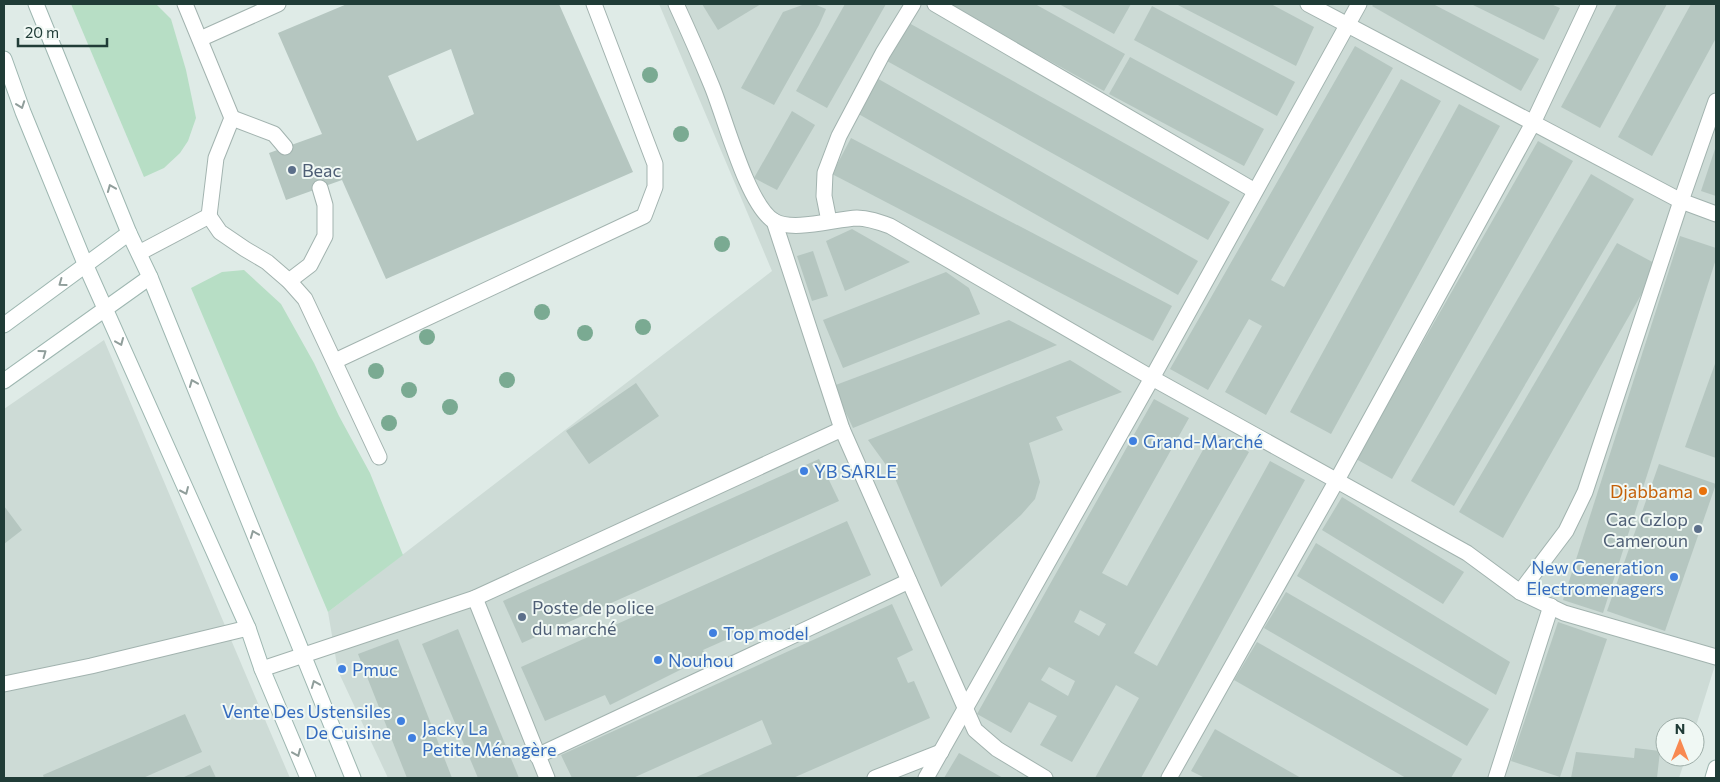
<svg xmlns="http://www.w3.org/2000/svg" width="1720" height="782" font-family="Commissioner,sans-serif">
<rect width="100%" height="100%" fill="#dfebe7"/>
<!-- built -->
<g fill="#cddbd6">
<path d="M659 4H1716V662L1695 729V727H1665V757H1686L1679 778H388L338 671 328 612 772 271Z"/>
<path d="M104 340 254 694 290 778H4V409Z"/>
</g>
<!-- green -->
<g fill="#b7dec5">
<path d="M71 4H156L171 19 186 70 196 118 188 141 180 153 164 168 144 177Z"/>
<path d="M244 270 281 304 314 363 339 416 370 473 403 555 328 612 191 288 222 272Z"/>
</g>
<!-- building -->
<g fill="#b5c6c0" fill-rule="evenodd">
<path d="M347 4H559L633 172 386 279 342 180 286 200 269 153 322 134 278 33ZM451 49 474 114 417 141 388 76Z"/>
<path d="M702 4H761L718 30Z"/>
<path d="M805 4H814L826 9 819 25 774 105 741 88 783 12Z"/>
<path d="M845 4H886L827 108 796 91Z"/>
<path d="M947 4H1035L1125 54 1104 91Z"/>
<path d="M1059 4H1131L1114 34Z"/>
<path d="M1176 4H1271L1314 27 1296 66Z"/>
<path d="M1374 4H1433L1539 59 1521 91 1372 6Z"/>
<path d="M1471 4H1551L1560 8 1544 40Z"/>
<path d="M1617 4H1667L1600 128 1561 107Z"/>
<path d="M1691 4H1716V38L1652 156 1618 137Z"/>
<path d="M1152 6 1295 82 1277 116 1134 40Z"/>
<path d="M909 23 1230 202 1208 240 887 61Z"/>
<path d="M1355 46 1393 68 1271 280 1284 287 1401 79 1441 101 1266 415 1225 392 1262 326 1249 319 1208 390 1170 369Z"/>
<path d="M1130 57 1264 129 1244 166 1109 94Z"/>
<path d="M875 77 1198 261 1178 295 855 112Z"/>
<path d="M1459 104 1500 126 1331 434 1290 412Z"/>
<path d="M792 111 815 125 777 190 754 178Z"/>
<path d="M851 138 1172 306 1153 341 832 174Z"/>
<path d="M1538 141 1573 161 1392 479 1356 459Z"/>
<path d="M1716 146V196L1701 191Z"/>
<path d="M1591 174 1634 199 1454 506 1411 481Z"/>
<path d="M852 229 910 262 845 291 826 241Z"/>
<path d="M1680 236 1716 248V259L1603 613 1563 600Z"/>
<path d="M1617 243 1658 265 1503 538 1459 512Z"/>
<path d="M813 251 828 296 812 301 797 256Z"/>
<path d="M946 272 969 288 980 314 843 368 823 320Z"/>
<path d="M1009 320 1057 345 853 428 833 386Z"/>
<path d="M1070 360 1122 392 1056 417 1063 430 1029 443 1040 482 1035 499 1021 515 941 587 894 476 868 440Z"/>
<path d="M1716 361V458L1685 447Z"/>
<path d="M636 383 659 416 589 464 566 431Z"/>
<path d="M1154 399 1189 418 1102 573 1127 586 1213 432 1249 452 1134 653 1157 666 1270 461 1305 480 1141 778H1095L1139 698 1116 685 1072 762 1040 745 1057 716 1029 702 1011 733 977 714ZM1080 610 1106 624 1099 636 1074 622ZM1049 667 1075 681 1068 696 1041 680Z"/>
<path d="M819 459 839 501 522 643 503 601Z"/>
<path d="M1659 464 1716 484 1665 631 1607 611Z"/>
<path d="M1342 497 1464 572 1443 604 1322 530Z"/>
<path d="M4 506 22 530 4 544Z"/>
<path d="M847 521 871 575 703 650 706 657 610 705 605 695 545 721 521 667Z"/>
<path d="M1316 543 1510 662 1496 695 1297 576Z"/>
<path d="M1286 592 1489 709 1467 746 1264 628Z"/>
<path d="M892 604 913 650 897 658 908 683 914 681 930 718 793 778H694L772 744 762 720 633 778H572L561 755Z"/>
<path d="M1558 622 1607 639 1560 777 1511 761Z"/>
<path d="M458 629 519 778H478L422 644Z"/>
<path d="M398 639 452 778H407L358 654Z"/>
<path d="M1257 642 1462 759 1451 778H1406L1234 680Z"/>
<path d="M185 714 202 752 143 778H44L43 775Z"/>
<path d="M1215 729 1301 778H1205L1191 771Z"/>
<path d="M1635 748 1660 751 1657 778H1571L1576 752 1634 758Z"/>
<path d="M959 753 1003 778H944Z"/>
<path d="M210 765 216 778H182Z"/>
</g>
<g fill="none" stroke-linecap="round" stroke-linejoin="round">
<defs>
<g id="service">
<path d="M200 39 278 4"/>
<path d="M232 118 274 134 285 147"/>
<path d="M1681 201 1716 101"/>
<path d="M209 216 220 232 245 249 267 262 289 281 305 299 379 457"/>
<path d="M139 253 209 216 216 158 232 118 185 4"/>
<path d="M289 281 310 265 325 236V205L320 188"/>
<path d="M335 361 644 216 655 187V164L594 4"/>
</g>
<g id="minor">
<path d="M676 4C688 30 700 57 711 84 724 114 747 205 774 221 793 232 835 219 857 218 868 218 879 222 890 226L1152 378 1467 553 1520 592 1564 613 1716 657"/>
<path d="M935 4 1255 191"/>
<path d="M1308 4 1681 201 1716 214"/>
<path d="M774 221 842 429 975 730 997 749 1045 778"/>
<path d="M829 221 824 196 825 173 839 136 883 53 913 4"/>
<path d="M1520 592 1566 531 1585 492 1681 201"/>
<path d="M475 598 547 778"/>
<path d="M262 669 475 598 842 429"/>
<path d="M4 684 91 666 248 628"/>
<path d="M537 756 909 581"/>
<path d="M875 778 941 752"/>
<path d="M926 778 1152 378 1359 4"/>
<path d="M1169 778 1337 480 1533 123 1589 4"/>
<path d="M1496 778 1551 606"/>
</g>
<g id="secondary">
<path d="M36 4 129 233 150 277 353 778"/>
<path d="M4 59 23 112 86 266 248 628 262 669 308 778"/>
<path d="M4 325 129 233"/>
<path d="M4 381 150 277"/>
<path d="M1713 778 1716 768"/>
</g>
</defs>
<!-- service casing -->
<use href="#service" stroke="#a2b3af" stroke-width="17"/>
<!-- minor casing -->
<use href="#minor" stroke="#a2b3af" stroke-width="17"/>
<!-- secondary casing -->
<use href="#secondary" stroke="#9eb7b1" stroke-width="17"/>
<!-- service -->
<use href="#service" stroke="#fff" stroke-width="15"/>
<!-- minor -->
<use href="#minor" stroke="#fff" stroke-width="15"/>
<!-- secondary -->
<use href="#secondary" stroke="#fff" stroke-width="15"/>
</g>
<!-- trees -->
<g fill="#7aaa92">
<circle cx="650" cy="75" r="8"/>
<circle cx="681" cy="134" r="8"/>
<circle cx="722" cy="244" r="8"/>
<circle cx="542" cy="312" r="8"/>
<circle cx="643" cy="327" r="8"/>
<circle cx="585" cy="333" r="8"/>
<circle cx="427" cy="337" r="8"/>
<circle cx="376" cy="371" r="8"/>
<circle cx="507" cy="380" r="8"/>
<circle cx="409" cy="390" r="8"/>
<circle cx="450" cy="407" r="8"/>
<circle cx="389" cy="423" r="8"/>
</g>
<!-- one-way arrows -->
<defs><path id="oneway-chevron" d="M-2-3.5L2.5 0L-2 3.5" fill="none" stroke-width="1.6" stroke-linecap="round" stroke-linejoin="round" transform="scale(1.25)"/></defs>
<g stroke="#909e9b">
<use href="#oneway-chevron" transform="translate(21 105) rotate(70)"/>
<use href="#oneway-chevron" transform="translate(111 188) rotate(-112)"/>
<use href="#oneway-chevron" transform="translate(62 283) rotate(144)"/>
<use href="#oneway-chevron" transform="translate(120 342) rotate(67)"/>
<use href="#oneway-chevron" transform="translate(43 353) rotate(-36)"/>
<use href="#oneway-chevron" transform="translate(193 383) rotate(-112)"/>
<use href="#oneway-chevron" transform="translate(185 491) rotate(66)"/>
<use href="#oneway-chevron" transform="translate(254 534) rotate(-112)"/>
<use href="#oneway-chevron" transform="translate(315 684) rotate(-112)"/>
<use href="#oneway-chevron" transform="translate(297 753) rotate(67)"/>
</g>
<!-- markers -->
<g fill="#5c6f8a" stroke="#f0f8f4" stroke-width="2">
<circle cx="292" cy="170" r="5"/>
<circle cx="1698" cy="529" r="5"/>
<circle cx="522" cy="617" r="5"/>
</g>
<g fill="#3f7fe0" stroke="#f0f8f4" stroke-width="2">
<circle cx="1133" cy="441" r="5"/>
<circle cx="804" cy="471" r="5"/>
<circle cx="1674" cy="577" r="5"/>
<circle cx="713" cy="633" r="5"/>
<circle cx="658" cy="660" r="5"/>
<circle cx="342" cy="669" r="5"/>
<circle cx="401" cy="721" r="5"/>
<circle cx="412" cy="738" r="5"/>
</g>
<circle fill="#e8710a" stroke="#f0f8f4" stroke-width="2" cx="1703" cy="491" r="5"/>
<g text-anchor="middle" dominant-baseline="central" stroke-width="4" stroke-linejoin="round" paint-order="stroke">
<!-- service labels -->
<g font-size="18" fill="#4e5e75" stroke="#f0f8f4" text-anchor="start">
<text x="302" y="170">Beac</text>
<text x="1688" y="519" text-anchor="end">Cac Gzlop<tspan x="1688" dy="21">Cameroun</tspan></text>
<text x="532" y="607">Poste de police<tspan x="532" dy="21">du marché</tspan></text>
</g>
<!-- shop labels -->
<g font-size="18" fill="#366cbe" stroke="#f0f8f4" text-anchor="start">
<text x="1143" y="441">Grand-Marché</text>
<text x="814" y="471">YB SARLE</text>
<text x="1664" y="567" text-anchor="end">New Generation<tspan x="1664" dy="21">Electromenagers</tspan></text>
<text x="723" y="633">Top model</text>
<text x="668" y="660">Nouhou</text>
<text x="352" y="669">Pmuc</text>
<text x="391" y="711" text-anchor="end">Vente Des Ustensiles<tspan x="391" dy="21">De Cuisine</tspan></text>
<text x="422" y="728">Jacky La<tspan x="422" dy="21">Petite Ménagère</tspan></text>
</g>
<!-- food labels -->
<g font-size="18" fill="#c56008" stroke="#f0f8f4" text-anchor="end">
<text x="1693" y="491">Djabbama</text>
</g>
</g>
<!-- border -->
<rect width="1720" height="782" fill="none" stroke="#203c37" stroke-width="10"/>
<!-- north arrow -->
<g transform="translate(1680 742)"><circle r="24" fill="#f0f8f4" stroke="#9dada8"/>
<path d="M0-4L9 19L0 12L-9 19Z" fill="#f88951"/>
<text y="-8" font-size="14" font-weight="bold" text-anchor="middle" fill="#203c37">N</text>
</g>
<!-- scale -->
<path d="M18 38v8h89v-8" fill="none" stroke="#203c37" stroke-width="2.5"/>
<text x="25" y="38" font-size="15" fill="#203c37" stroke="#f0f8f4" stroke-width="4" paint-order="stroke">20 m</text>
</svg>
